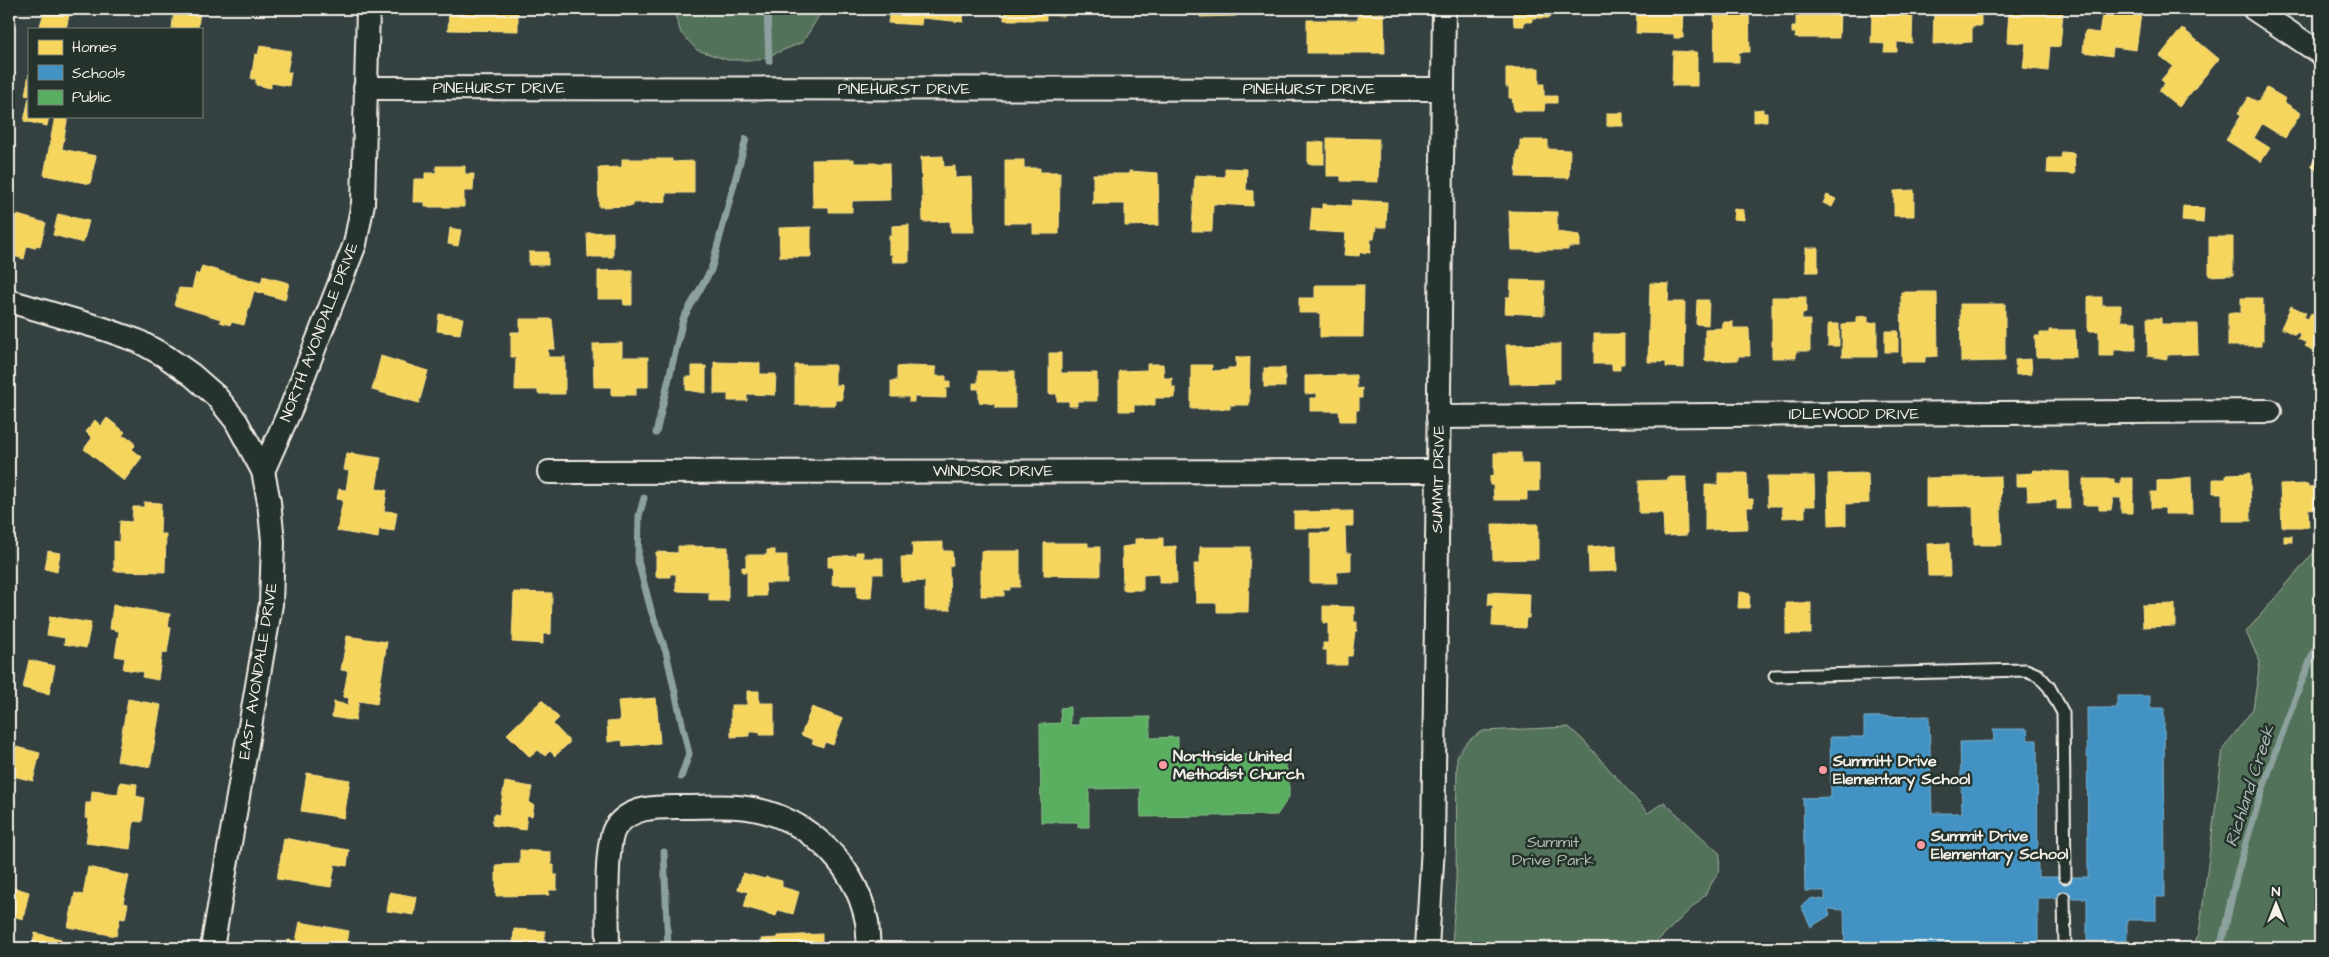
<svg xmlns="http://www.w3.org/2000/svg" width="2329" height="957" font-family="'Architects Daughter',sans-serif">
<rect width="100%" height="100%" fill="#354040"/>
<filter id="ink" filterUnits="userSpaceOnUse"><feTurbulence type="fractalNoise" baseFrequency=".02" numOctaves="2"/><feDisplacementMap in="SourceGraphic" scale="10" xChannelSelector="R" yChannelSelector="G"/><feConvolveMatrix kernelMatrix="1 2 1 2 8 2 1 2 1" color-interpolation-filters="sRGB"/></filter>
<g filter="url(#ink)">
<!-- green -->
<g fill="#53725a" stroke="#a4b2a1">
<path d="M673 9H823L803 42 759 60H728L697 50 681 33Z"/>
<path d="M2320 545V926L2316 948H2191L2199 934 2223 749 2253 709 2260 662 2246 632Z"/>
<path d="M1569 727 1584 741 1648 813 1664 802 1720 854 1719 871 1704 896 1650 948H1454L1452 946 1456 881 1457 757C1463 744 1471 738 1483 731Z"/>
</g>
<!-- homes -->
<g fill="#f6d55c" stroke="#f5dd86">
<path d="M45 9 70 11 66 29H39Z"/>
<path d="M174 9H200L198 29H172Z"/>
<path d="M449 9H518V31L448 30Z"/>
<path d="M890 9H964L963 22 922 18 921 25 888 23Z"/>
<path d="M1004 9H1064V16L1046 15V20H1004Z"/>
<path d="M1091 9H1122V12L1101 13V10L1091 11Z"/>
<path d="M1200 9H1257V13L1236 14V16L1200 17Z"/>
<path d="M1513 9H1550V18H1532V22H1524V26H1514Z"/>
<path d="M1637 9H1683V38H1674V34L1636 33Z"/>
<path d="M1714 9H1749L1750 52H1739V62H1715Z"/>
<path d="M1796 9 1840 11 1839 38H1795L1796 33H1792V27H1796Z"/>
<path d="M1896 9H1913L1912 43 1897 42V52H1884L1885 44 1871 43 1872 12 1896 13Z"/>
<path d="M1934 9 1981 11V26H1972V42L1933 44Z"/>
<path d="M2009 9 2063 12 2060 47 2050 46 2048 71 2023 68 2026 43 2007 42Z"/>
<path d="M2103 9 2141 14 2136 50 2113 47 2112 56 2083 52 2085 31 2099 33Z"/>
<path d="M1384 13 1385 53H1307V20H1358V14Z"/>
<path d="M2182 28 2219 59 2179 107 2159 91 2165 83 2161 80 2173 66 2160 56Z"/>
<path d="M260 46 291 51 287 72H291L289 86 271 83V88L256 85V79H251L255 54 258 55Z"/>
<path d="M1673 51 1697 52V86H1672Z"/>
<path d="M1506 68H1539V84H1544V96H1557V103H1545L1544 111H1514L1512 98H1509V87H1506Z"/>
<path d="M29 74V96L25 95Z"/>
<path d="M2267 88 2286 99 2284 102 2301 113 2285 138 2262 124 2254 138 2270 148 2261 162 2226 140 2241 116 2238 113 2248 97 2258 102Z"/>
<path d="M29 98V116H49L47 126 24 121Z"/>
<path d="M1763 109V113H1767V121L1754 122V110Z"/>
<rect x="1607" y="113" width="16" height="13"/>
<path d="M55 116H68L62 149 96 156 90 184 44 175Z"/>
<path d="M1327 138 1379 139 1378 182 1341 181V176H1327Z"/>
<path d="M1520 140H1548V149L1570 150 1569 178 1516 177 1517 151H1520Z"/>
<rect x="1308" y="142" width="16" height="22"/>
<path d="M2062 152 2074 153 2075 174 2047 173 2048 158H2061Z"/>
<path d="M2320 153V172L2311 165Z"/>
<path d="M943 156 944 167 955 166V178L972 177 974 232H951L950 221 923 222 921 157Z"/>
<path d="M622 159H672V162L694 161V193H666V202L633 203V206L599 207 598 168 622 167Z"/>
<path d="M854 159V163H889L890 200 852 201V212H829V207H813L812 160Z"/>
<path d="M1005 160H1024V168H1040V172H1060L1059 234H1033V223H1005Z"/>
<path d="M436 166H465V174H474L473 191H464V207H425V202H413L414 179H425V173H436Z"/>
<path d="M1225 168 1247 169 1246 190 1253 191V206L1213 204 1212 231H1192L1195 175 1225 177Z"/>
<path d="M1129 171 1158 173 1159 225 1125 226V204H1093V174H1129Z"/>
<path d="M1914 190V216H1894V191Z"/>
<path d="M1827 195 1836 199 1832 207 1823 203Z"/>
<path d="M1352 200 1387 202 1386 227H1376L1374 239H1371L1370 253 1360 252 1359 256 1344 255 1346 233 1310 231 1312 208 1322 209V204L1351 206Z"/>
<path d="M2183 206 2204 208 2203 223 2182 221Z"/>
<path d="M9 208 15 210 14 214 46 223 40 246 36 245 35 248 27 246 24 259 9 255Z"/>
<path d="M1734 209 1744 210V220L1733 219Z"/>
<path d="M1509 211 1557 212V232L1580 235V247H1568V250H1511Z"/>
<path d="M58 214 89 221 83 243 53 235Z"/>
<path d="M909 225V262H893L892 254H889V236H892V226Z"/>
<path d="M811 227V257H780L779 228Z"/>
<path d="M450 228 461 230 458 246 448 244Z"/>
<path d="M613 232V257H588L587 233Z"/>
<path d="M2209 237H2233V275L2209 276Z"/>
<rect x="1806" y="248" width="12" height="24"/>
<rect x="529" y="252" width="19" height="13"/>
<path d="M202 266 261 283 263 276 289 283 285 300 254 291 244 325 231 322 230 325 220 322 221 319 174 305 179 288 192 289 196 273 199 275Z"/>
<path d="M632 270V305H624L623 299H598V271Z"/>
<path d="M1511 280 1545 281 1544 315 1505 313 1506 297H1510Z"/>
<path d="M1650 283 1669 284 1668 302H1685L1684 368 1666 367V362H1648Z"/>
<path d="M1315 285H1364L1363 337H1320V313H1299V298H1315Z"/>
<path d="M1901 292H1937L1938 356 1925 357V362H1902Z"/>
<path d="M1772 297H1806V313H1802V320H1810V351H1796V358H1772Z"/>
<path d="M2088 297H2102V305H2121V321L2136 322V350H2114V356H2099V331H2088Z"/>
<path d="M2241 298H2263V341H2261V346H2228V313H2241Z"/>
<path d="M1697 300H1709L1708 325 1696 324Z"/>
<path d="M1960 304H2005V361L1961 362Z"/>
<path d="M2291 306 2306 313 2304 317 2308 319 2311 313 2320 317V354L2305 346 2307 343 2298 339 2300 334 2297 332 2295 335 2281 328Z"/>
<path d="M439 314 463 318 460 334 437 331Z"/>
<path d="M1868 316V323L1877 322V357H1842V324L1856 323V317Z"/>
<path d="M2147 318H2161V324H2197L2198 354 2167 355V359L2148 356Z"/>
<path d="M520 319H552L555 349H548V357H565V394H538V390H515L516 357H511V332H520Z"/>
<path d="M1722 322H1733V328H1749L1750 356H1738V360L1705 361V329L1723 328Z"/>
<rect x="1828" y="324" width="11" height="22"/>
<path d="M2049 330H2075L2076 357H2036L2035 336H2040V333H2049Z"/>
<rect x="1885" y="331" width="13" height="21"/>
<path d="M1594 334H1624V364H1620V370H1612V364H1594Z"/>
<path d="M622 343V357H648V387H636V395H611V387H594L593 344Z"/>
<path d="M1560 344V379H1554V383L1509 384 1506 345Z"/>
<path d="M1049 353H1061V373H1097V401H1077V406H1069V401H1057V394H1049Z"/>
<path d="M381 356 428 371 419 403 372 390Z"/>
<path d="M1236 357H1250L1249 405H1230V409H1191V365H1212V371L1228 370V368H1236Z"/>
<path d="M2031 359 2032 374 2016 375 2015 360Z"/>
<path d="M714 362 760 363V374H776L775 395 747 394V401H728V394H714Z"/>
<path d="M1147 364H1163L1164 378H1172V387H1175V398H1155V405H1134V411H1119V371L1147 370Z"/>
<path d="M795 365H835V385H842V400H835V405H795Z"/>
<path d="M692 366H706V393L686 390V377H692Z"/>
<path d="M908 366 936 367V376H946V381H950V388H946V398L914 397V402H909V397H891V381H897V367Z"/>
<rect x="1264" y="368" width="21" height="19"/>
<path d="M978 371H1015V408H995V404L979 402V389H973V383H978Z"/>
<path d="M1356 375 1357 389 1362 388V398H1359V410H1356V421H1340L1339 411H1310V398H1317V393L1305 394V376Z"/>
<path d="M107 418 125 432 122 436 132 439 135 446 132 449 142 457 124 481 84 449 92 438 86 432 95 420 101 426Z"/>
<path d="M347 453 381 458 376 489 387 490 384 511 397 512 394 531 379 529 378 538 337 531 343 500 337 499 339 489 346 490 349 471 344 470Z"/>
<path d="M1494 453H1521V464H1539V491H1527V500H1494L1493 485H1490V476H1494Z"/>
<path d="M2033 470 2069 472 2070 509H2057V500L2028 501 2027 486H2016V474L2033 473Z"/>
<path d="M1718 473H1747L1748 499H1753V507H1747L1748 529 1705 530V485H1718Z"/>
<path d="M1868 473 1869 503 1846 504V525L1829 526 1828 474Z"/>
<path d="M2250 473 2251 521H2222V493H2213V479H2226V474Z"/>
<path d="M1767 476H1814L1815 506H1805V517L1783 518 1782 506H1768Z"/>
<path d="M2000 476 2002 545H1974L1973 506 1926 507V478Z"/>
<path d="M1668 477H1686L1687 535 1664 536 1663 513H1639V481L1668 480Z"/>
<path d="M2191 477 2192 514H2165V508H2151V492H2157V481Z"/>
<path d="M2121 478H2133V513H2121V498H2113L2111 510H2099V505H2083V479H2114V484H2121Z"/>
<path d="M2308 484V487L2318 486 2319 509 2308 510 2309 527H2282L2280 485Z"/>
<path d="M144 502 161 503 160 534H166L165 572 114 571V541L119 542 120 521 132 522 133 507H144Z"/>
<path d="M1353 511V526H1345L1346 553H1351V571L1337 572V583H1310V533H1330V528H1294V512Z"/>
<path d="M1492 524H1538V559L1493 560Z"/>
<rect x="2284" y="536" width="8" height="6"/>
<path d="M1163 538V547L1176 546 1177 583H1159V573L1143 574V590H1123L1122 547 1135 545V539Z"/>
<path d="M943 542V551H952L953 565 949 566 950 610H925V581L902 582 901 557H913L912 543Z"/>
<path d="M1044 543H1088V547H1100V576L1044 575Z"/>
<path d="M1949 543 1950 576H1928L1927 544Z"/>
<path d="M1616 545 1617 571 1589 572 1588 547Z"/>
<path d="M678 546 728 547V601H709V592L676 591V574H670V577H656V552L678 553Z"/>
<path d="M1200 547H1250L1248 612H1217V603H1196L1194 564H1200Z"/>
<path d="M767 550H775V555H787V583H765L766 596H747V572H742V567H746V555H767Z"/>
<path d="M48 551 60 553 57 572 45 569Z"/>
<path d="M981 551H1020V587H1010V590H1004V596H981Z"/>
<path d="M856 552H863V558H883V574H873L871 598H857V585H832L833 567H828V557L856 555Z"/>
<path d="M514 592 552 593 551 634H543V644L512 642Z"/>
<path d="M1489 592 1530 594 1529 618H1526L1525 628 1492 626 1493 605H1488Z"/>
<path d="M1739 592 1750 593 1749 608H1738Z"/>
<rect x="1786" y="603" width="25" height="31"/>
<path d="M2175 604V626L2143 627 2142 605Z"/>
<path d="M113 605 170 614 168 627 171 628 167 653 162 652 158 680 142 677 143 672 123 669 125 658 115 656 119 631 110 629Z"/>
<path d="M1323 606 1354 607V622H1357V631H1355L1352 656H1347V665H1327V650H1323V643H1328V623H1323Z"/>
<path d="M50 616 91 623 86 648 64 644 65 638 47 635Z"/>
<path d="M347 636 387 642 377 704 359 701 355 721 332 717 334 702 348 705 349 698 343 697 348 671 341 670Z"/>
<path d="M29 660 55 666 49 694 23 688Z"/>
<path d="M747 691H759V703H774V735H760V732H749V736L731 737V705H747Z"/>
<path d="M656 698 660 743 623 746 622 740 608 742 607 722 620 721 618 701Z"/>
<path d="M128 699 161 705 150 767 117 761Z"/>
<path d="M542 700 559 718 553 724 570 742 555 756 550 751 545 756 538 750 530 757 507 734Z"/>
<path d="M812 707 843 719 833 745 825 742 823 747 812 743 814 740 801 735Z"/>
<path d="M9 745 40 753 33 781 9 775Z"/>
<path d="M307 773 350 780 344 818 301 811Z"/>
<path d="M120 782 137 784 136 796 145 798 142 822 134 821 130 849 86 843 89 819 85 818 86 803H91L92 791 118 794Z"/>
<path d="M505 782 532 787 529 803 534 805 532 816 527 815 525 830 492 825 494 814 499 815Z"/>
<path d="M284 838 349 850 347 866 335 864 331 887 277 879Z"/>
<path d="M520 850 551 852V865H554V875H557V890H549V895L496 896V865L520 864Z"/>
<path d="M88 867 129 876 123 903 128 904 125 919 120 918 116 936 68 927 75 893 83 895Z"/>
<path d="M743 873 765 879 766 877 782 881V887L799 892 793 914 778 910 776 916 744 907 748 892 738 889Z"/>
<path d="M9 886 29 892 23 919 9 915Z"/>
<path d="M390 892 417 897 414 915 387 911Z"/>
<path d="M300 922 349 931 346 948H287L288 940 296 941Z"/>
<path d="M514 929 545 931 543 948H513Z"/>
<path d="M35 933 61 939 59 948H32Z"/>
<path d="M822 934V948H761V939L778 938V936Z"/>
</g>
<!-- schools -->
<path fill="#4393c3" stroke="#78afce" d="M2117 696H2150V708H2164L2165 897H2156V920H2127V941H2087V898H2038V944H2022V948H1845L1844 910 1828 909 1830 915 1811 927 1801 906 1812 898 1825 900V891H1805L1803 798 1831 797 1830 737H1864V717L1929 716 1932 813H1962L1960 742 1994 741 1993 729H2027L2028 740H2037L2038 877H2088L2087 708H2117Z"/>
<!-- public -->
<path fill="#5aae61" stroke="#88c28a" d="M1070 707V725H1079V718L1150 717V738L1178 737V755L1281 754 1289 775V797L1277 815 1141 817 1140 788 1089 789V827H1078V822H1041L1040 724 1061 723 1060 708Z"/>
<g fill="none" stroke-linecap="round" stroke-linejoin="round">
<!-- stream -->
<g stroke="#8ca19e" stroke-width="7">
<path d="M767 9 769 61"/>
<path d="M656 433 683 319 711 270 746 139"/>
<path d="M644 498 639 516 638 561 651 610 666 652 689 754 681 777"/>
<path d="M664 852 668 948"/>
<path d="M2220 948C2227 923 2231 896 2238 871 2260 791 2288 713 2320 637"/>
</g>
<defs>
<g id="lane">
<path d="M1775 676 2026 670 2038 675 2049 687 2063 713 2065 877"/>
<path d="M2064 898 2065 948"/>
</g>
<g id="street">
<path d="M2254 9 2320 53"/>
<path d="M365 88 1442 89"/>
<path d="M9 301 104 329 138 341 165 356 192 375 216 396 236 421 263 471 269 502 273 541 271 604 212 948"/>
<path d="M1438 417 2270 411"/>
<path d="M263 471 291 408 355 244 363 203 368 9"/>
<path d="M549 472 1438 471"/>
<path d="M608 948C608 924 604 846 615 828 630 805 661 807 684 807 702 807 720 806 737 807 800 811 855 860 867 922 868 930 868 940 869 948"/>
<path d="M1427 948 1433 846 1444 9"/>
</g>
</defs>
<!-- lane casing -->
<use href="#lane" stroke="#f4f1e8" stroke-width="15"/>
<!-- street casing -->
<use href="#street" stroke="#f4f1e8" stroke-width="26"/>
<!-- lane -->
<use href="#lane" stroke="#26332d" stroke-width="11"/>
<!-- street -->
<use href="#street" stroke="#26332d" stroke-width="22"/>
</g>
</g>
<!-- markers -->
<g fill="#ff9aa2" stroke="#26332d" stroke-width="2">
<circle cx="1163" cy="765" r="5"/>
<circle cx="1823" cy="770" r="5"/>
<circle cx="1921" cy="845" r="5"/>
</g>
<g text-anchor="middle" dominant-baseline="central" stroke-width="5" stroke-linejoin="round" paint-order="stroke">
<!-- street labels -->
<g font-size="16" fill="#f4f1e8" stroke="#26332d">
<text x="499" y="88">PINEHURST DRIVE</text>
<text x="904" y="89">PINEHURST DRIVE</text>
<text x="1309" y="89">PINEHURST DRIVE</text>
<text transform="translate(319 332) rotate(-69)">NORTH AVONDALE DRIVE</text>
<text x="1854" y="414">IDLEWOOD DRIVE</text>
<text x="993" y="471">WINDSOR DRIVE</text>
<text transform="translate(1438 479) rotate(-89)">SUMMIT DRIVE</text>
<text transform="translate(258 671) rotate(-81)">EAST AVONDALE DRIVE</text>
</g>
<!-- poi labels -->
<g font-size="16" font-weight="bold" fill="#f4f1e8" stroke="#26332d" text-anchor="start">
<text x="1173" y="756">Northside United<tspan x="1173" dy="18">Methodist Church</tspan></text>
<text x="1833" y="761">Summitt Drive<tspan x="1833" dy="18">Elementary School</tspan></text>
<text x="1931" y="836">Summit Drive<tspan x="1931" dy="18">Elementary School</tspan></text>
</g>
<!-- park labels -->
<g font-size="16" fill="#b4beaf" stroke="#26332d">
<text x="1553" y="842">Summit<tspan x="1553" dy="18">Drive Park</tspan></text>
</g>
<!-- water labels -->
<g font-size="18" font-style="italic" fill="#afbbb6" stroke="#26332d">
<text transform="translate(2250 786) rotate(-72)">Richland Creek</text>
</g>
</g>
<!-- margin -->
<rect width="2329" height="957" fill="none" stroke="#26332d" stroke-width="30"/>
<rect x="15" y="15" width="2299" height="927" fill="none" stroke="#f4f1e8" stroke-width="2" filter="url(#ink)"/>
<!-- legend -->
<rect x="28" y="28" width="175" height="90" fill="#26332d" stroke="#787f78"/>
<rect x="38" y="40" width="25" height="15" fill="#f6d55c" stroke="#787f78"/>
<text x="72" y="52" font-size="15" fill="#f4f1e8">Homes</text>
<rect x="38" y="65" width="25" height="15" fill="#4393c3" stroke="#787f78"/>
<text x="72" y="78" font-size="15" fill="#f4f1e8">Schools</text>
<rect x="38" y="90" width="25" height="15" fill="#5aae61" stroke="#787f78"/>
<text x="72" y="102" font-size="15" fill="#f4f1e8">Public</text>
<!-- north arrow -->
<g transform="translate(2276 904)" stroke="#26332d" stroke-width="4" paint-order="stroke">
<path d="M0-4L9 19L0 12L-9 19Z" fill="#f4f1e8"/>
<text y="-8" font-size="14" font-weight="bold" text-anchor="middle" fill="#f4f1e8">N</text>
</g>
</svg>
